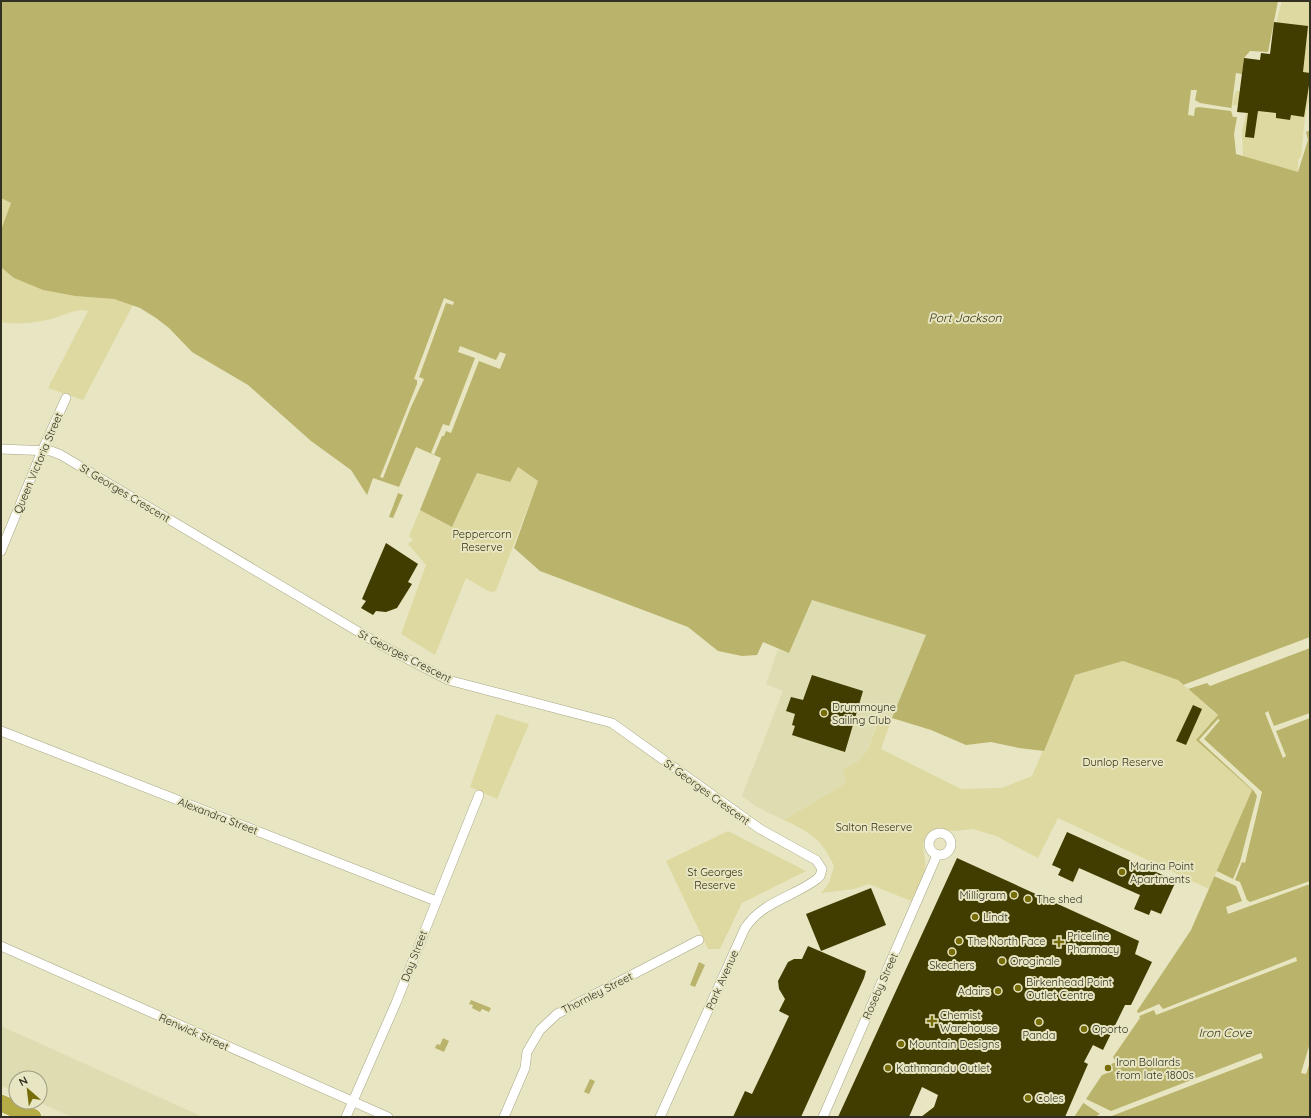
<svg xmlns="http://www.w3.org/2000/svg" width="1311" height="1118" font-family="Quicksand,sans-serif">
<rect width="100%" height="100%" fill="#e8e6c2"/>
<!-- built -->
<g fill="#dedcb1">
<path d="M812 600 926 635 892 718 879 715 868 750 859 761 842 770 846 783 784 820 757 807 742 796 783 691 766 684 778 649 789 653Z"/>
<path d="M1 1026 121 1080 203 1117H72L38 1102H40V1078H16V1092L1 1086Z"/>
</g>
<!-- green -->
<g fill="#ddd9a1">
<path d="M1282 1H1310C1310 12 1307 50 1310 56V95L1305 118 1301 156 1298 160V172L1243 157 1242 131 1246 113V106L1232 105 1236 91 1263 92 1278 15Z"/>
<path d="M1 198 11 203 1 230Z"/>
<path d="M1 266 14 278 43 290 75 296 114 299 133 305 83 400 48 388 88 311C75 308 64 316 51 319 36 323 16 325 1 322Z"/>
<path d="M518 467 538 481 496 591 490 592 466 578 435 655 401 634 426 565 408 544 413 540 409 536 420 510 452 527 477 473 509 482Z"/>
<path d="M1123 661 1178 680 1218 716 1197 740 1252 790 1209 889 1058 818 1038 858 996 836 973 829 955 831 933 830C916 845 927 852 925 870 924 879 915 892 911 901L869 884 854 889 821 893 829 883 834 866C821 838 811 833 784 820L846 783 842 770 859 761 868 750 880 715 892 718 881 749 961 789 1002 788 1032 776 1075 675Z"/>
<path d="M496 714 529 724 497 799 470 787Z"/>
<path d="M728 831 806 871 742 903 720 949H708L666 861Z"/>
</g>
<!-- water -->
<g fill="#bab36b">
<path d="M1 1H1278L1268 52 1250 51 1244 58 1242 74 1236 73 1231 111 1233 117H1237L1234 134 1236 154 1298 172 1308 140 1306 132 1310 130V1117H1074L1102 1075 1113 1071 1111 1064 1116 1062 1113 1057 1140 1018 1137 1011 1191 930 1252 790 1196 740 1218 715 1178 680 1123 661 1075 675 1044 751 1019 748 991 742 966 745 931 730 892 718 926 635 812 600 789 653 763 642 757 655 742 656 718 651 688 627 540 571 514 548 538 481 518 467 510 482 477 473 452 527 420 510 441 458 416 447 399 487 373 478 367 495 351 470 311 441 248 385 192 352 169 328 156 318 140 308 114 299 75 296 43 290 14 278 2 268 1 230 11 203 1 198Z"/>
<path d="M398 493 403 495 393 518 389 517Z"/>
<path d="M699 962 705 965 695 987 690 985Z"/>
<path d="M471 1000 491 1008 489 1012 482 1009 480 1012 472 1008 473 1005 469 1004Z"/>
<path d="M443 1038 449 1041 444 1052 435 1048 437 1044 440 1045Z"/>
<path d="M590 1079 595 1081 589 1094 584 1092Z"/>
</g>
<!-- pier -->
<g fill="#e8e6c2">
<path d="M1191 90H1197L1195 100 1200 103 1231 108V111L1199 107 1195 108 1194 116 1188 115Z"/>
<path d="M444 298 454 302 453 305 446 303 419 377 424 379 411 407 383 478 380 477 417 384V380L414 379Z"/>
<path d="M460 346 496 360 500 352 506 354 500 369 479 361 451 433 446 431 444 436H442L434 455 431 453 443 424 449 426 475 358 458 352Z"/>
<path d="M1310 637V648L1239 675 1210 686 1207 683 1188 689 1183 685Z"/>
<path d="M1268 711 1274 726 1310 713V718L1276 731 1286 756 1283 758 1265 713Z"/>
<path d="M1218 719 1220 720 1204 739 1262 792 1245 863 1242 862 1235 880 1240 882 1247 900 1250 902 1310 881V884L1228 914 1226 907 1242 901 1236 886 1214 876 1217 871 1233 879 1240 862 1257 796 1254 791 1199 740Z"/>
<path d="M1296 957 1297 961 1156 1015 1154 1010 1137 1017 1136 1014 1159 1004 1163 1009Z"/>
<path d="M1310 1043V1062L1306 1074 1301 1073Z"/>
<path d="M1261 1053 1263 1058 1109 1117H1095L1100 1114 1082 1102 1084 1098 1111 1111Z"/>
</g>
<!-- building -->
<g fill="#413c00">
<path d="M1274 22 1308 26 1303 72 1310 73V79L1304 117 1291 115 1290 120 1276 118V113L1258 111 1254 138 1245 137 1248 113 1237 112 1244 58 1260 60 1261 53 1270 54Z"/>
<path d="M386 543 418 564 408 582 412 584 397 608 386 612 376 611 373 615 361 608 366 601 362 599Z"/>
<path d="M812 675 863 691 845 752 792 735 795 726 792 725 795 714 786 711 791 697 803 700Z"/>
<path d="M1193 705 1202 709 1186 745 1176 741Z"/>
<path d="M1067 832 1176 881 1161 914 1151 910 1149 915 1134 909 1140 895 1079 868 1073 882 1058 875 1061 869 1052 865Z"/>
<path d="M957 858 1139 941 1135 954 1152 962 1131 1005H1125L1103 1050 1093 1045 1084 1062 1088 1064 1065 1117H921L934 1107 938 1095 922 1087 909 1117H838Z"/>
<path d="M871 888 886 925 821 951 806 914Z"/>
<path d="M808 946 866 971 864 978 801 1117H733L745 1091 752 1094 789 1016 779 1011 785 999 779 989 778 981 788 962 794 959H802Z"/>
</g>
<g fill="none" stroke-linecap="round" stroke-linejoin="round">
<defs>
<g id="street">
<path d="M1 449 51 451 61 455 379 644 448 680 612 723 760 829 816 860 822 869 820 876 817 879C793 897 762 902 745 928L660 1117"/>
<path d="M1 551 42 451 66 398"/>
<path d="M1 731 436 901"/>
<circle cx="940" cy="844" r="11"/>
<path d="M1 946 388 1117"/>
<path d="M346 1117 396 1003 479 795"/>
<path d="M504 1117 525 1068 527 1052 540 1030 557 1014 699 940"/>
<path d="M823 1117 937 855"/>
</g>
<path id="highway" d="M1 1103 33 1117"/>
</defs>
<!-- street casing -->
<use href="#street" stroke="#a7a482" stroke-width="10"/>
<!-- highway casing -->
<use href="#highway" stroke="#fff" stroke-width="18"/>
<!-- street -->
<use href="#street" stroke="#fff" stroke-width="9"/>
<!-- highway -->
<use href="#highway" stroke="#b5ac47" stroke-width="17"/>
</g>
<!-- markers -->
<g fill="#766d0a" stroke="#e8e6c2" stroke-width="1.5">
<circle cx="824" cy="713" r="4"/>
<circle cx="1122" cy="872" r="4"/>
<circle cx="1014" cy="895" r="4"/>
<circle cx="1028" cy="899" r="4"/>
<circle cx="975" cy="917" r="4"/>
<circle cx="959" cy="941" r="4"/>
<path d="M1057 936h4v4h4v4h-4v4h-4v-4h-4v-4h4z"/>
<circle cx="952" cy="952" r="4"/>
<circle cx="1002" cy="961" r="4"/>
<circle cx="1018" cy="988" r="4"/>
<circle cx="998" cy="991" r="4"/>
<path d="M930 1015h4v4h4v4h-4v4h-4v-4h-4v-4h4z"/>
<circle cx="1039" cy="1022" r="4"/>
<circle cx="1084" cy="1029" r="4"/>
<circle cx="901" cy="1044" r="4"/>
<circle cx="888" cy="1068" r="4"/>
<circle cx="1108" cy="1068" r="4"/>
<circle cx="1028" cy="1098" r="4"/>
</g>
<g text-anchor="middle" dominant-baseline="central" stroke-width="4" stroke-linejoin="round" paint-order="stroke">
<!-- street labels -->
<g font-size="11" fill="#313022" stroke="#e8e6c2">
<text transform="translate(38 463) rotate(-67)">Queen Victoria Street</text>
<text transform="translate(125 493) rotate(31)">St Georges Crescent</text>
<text transform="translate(405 656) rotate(27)">St Georges Crescent</text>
<text transform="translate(707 792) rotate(36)">St Georges Crescent</text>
<text transform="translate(218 816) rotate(21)">Alexandra Street</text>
<text transform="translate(414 956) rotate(-69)">Day Street</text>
<text transform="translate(722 980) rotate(-66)">Park Avenue</text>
<text transform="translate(880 986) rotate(-66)">Roseby Street</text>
<text transform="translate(597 993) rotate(-27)">Thornley Street</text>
<text transform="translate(194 1032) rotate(24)">Renwick Street</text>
</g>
<!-- park labels -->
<g font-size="11" fill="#322e0e" stroke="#e8e6c2">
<text x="482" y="534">Peppercorn<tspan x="482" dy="13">Reserve</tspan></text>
<text x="1123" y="762">Dunlop Reserve</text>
<text x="874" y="827">Salton Reserve</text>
<text x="715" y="872">St Georges<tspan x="715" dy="13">Reserve</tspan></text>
</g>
<!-- poi labels -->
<g font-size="11" fill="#313022" stroke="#e8e6c2" text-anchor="start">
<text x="832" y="707">Drummoyne<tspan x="832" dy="13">Sailing Club</tspan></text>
<text x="1130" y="866">Marina Point<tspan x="1130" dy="13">Apartments</tspan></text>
<text x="1006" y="895" text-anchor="end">Milligram</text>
<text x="1036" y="899">The shed</text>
<text x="983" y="917">Lindt</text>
<text x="1067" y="936">Priceline<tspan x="1067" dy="13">Pharmacy</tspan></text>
<text x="967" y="941">The North Face</text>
<text x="1010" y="961">Oroginale</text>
<text x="952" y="965" text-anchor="middle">Skechers</text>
<text x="1026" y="982">Birkenhead Point<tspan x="1026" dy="13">Outlet Centre</tspan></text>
<text x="990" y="991" text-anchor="end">Adairs</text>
<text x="940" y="1015">Chemist<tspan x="940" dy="13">Warehouse</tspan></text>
<text x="1092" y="1029">Oporto</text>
<text x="1039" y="1035" text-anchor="middle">Panda</text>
<text x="909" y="1044">Mountain Designs</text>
<text x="1116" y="1062">Iron Bollards<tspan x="1116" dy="13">from late 1800s</tspan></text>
<text x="896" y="1068">Kathmandu Outlet</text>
<text x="1036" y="1098">Coles</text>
</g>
<!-- water labels -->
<g font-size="12" font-style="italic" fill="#33300f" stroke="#e8e6c2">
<text x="965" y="317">Port Jackson</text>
<text x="1225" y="1032">Iron Cove</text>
</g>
</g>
<!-- border -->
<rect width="1311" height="1118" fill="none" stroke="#313022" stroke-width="4"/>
<!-- north arrow -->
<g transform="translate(28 1090) rotate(332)"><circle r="19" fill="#e8e6c2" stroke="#9f9d82"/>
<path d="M0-3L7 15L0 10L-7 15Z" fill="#766d0a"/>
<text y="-6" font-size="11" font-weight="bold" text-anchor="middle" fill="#313022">N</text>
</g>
</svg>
